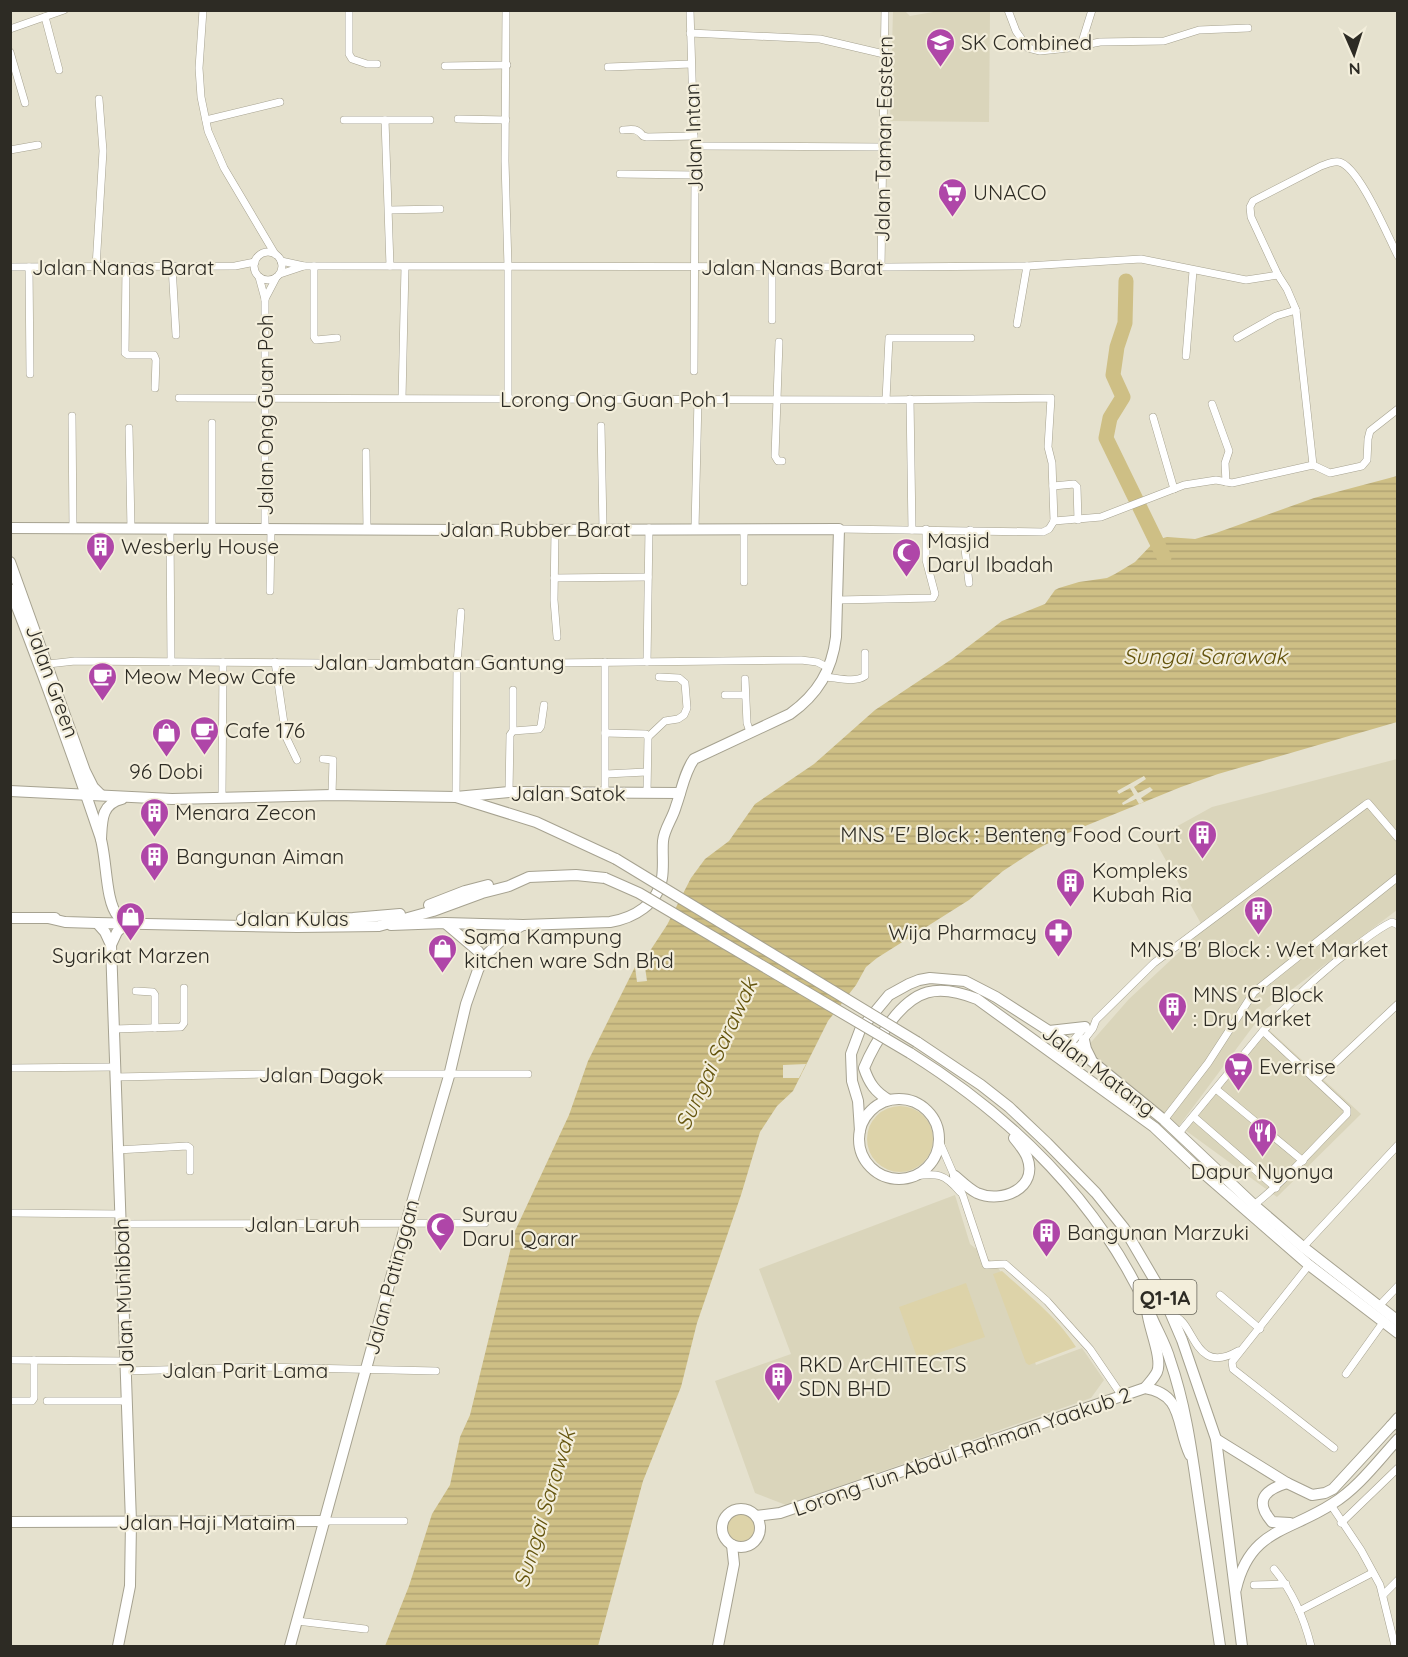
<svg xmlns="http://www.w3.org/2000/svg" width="1408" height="1657" font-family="Quicksand,sans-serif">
<defs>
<pattern id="water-rules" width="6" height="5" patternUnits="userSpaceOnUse" patternTransform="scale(1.5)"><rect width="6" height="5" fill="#cebf85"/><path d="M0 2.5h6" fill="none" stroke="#b1a473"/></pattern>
</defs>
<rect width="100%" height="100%" fill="#e5e1ce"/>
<!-- built -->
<g fill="#dad5bb">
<path d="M893 11H905L910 16 939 11H990L989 122 890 121Z"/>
<path d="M1397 759V910L1266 1009 1179 1126 1086 1048 1129 999 1204 929 1154 839 1212 807Z"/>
<path d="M1267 1028 1361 1114 1277 1197 1185 1130Z"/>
<path d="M955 1195 970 1244 996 1265 1003 1275 1036 1365 1082 1348 1104 1380 1091 1398 786 1505 755 1493 715 1381 791 1354 759 1269Z"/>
</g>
<!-- green -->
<g fill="#ddd3a9">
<circle cx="900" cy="1139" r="33"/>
<path d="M1002 1271C1028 1295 1057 1317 1076 1347L1029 1365 1026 1363 993 1274Z"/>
<path d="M966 1283 985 1337 918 1360 899 1307Z"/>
<circle cx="741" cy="1528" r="16"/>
</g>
<!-- water -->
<path fill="url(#water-rules)" d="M1397 476V722L1218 774 1181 787 1068 833 1037 849 1003 871 969 900 877 958 866 967 856 985 828 1021 793 1091 777 1106 760 1132 741 1195 697 1323 681 1387 643 1481 598 1646H385L409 1586 432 1514 450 1485 460 1437 470 1415 515 1231 569 1115 588 1061 635 967 644 960 667 925 691 878 705 859 729 841 755 804 814 764 875 710 952 659 1002 621 1045 604 1055 590 1059 588 1079 582 1107 578 1115 574 1135 562 1156 540 1167 537 1195 539 1216 533 1314 498Z"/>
<!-- pier -->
<g fill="#e5e1ce">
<path d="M1144 776 1146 779 1134 787 1138 793 1150 787 1153 790 1141 798 1144 802 1139 804 1136 799 1123 805 1122 803 1134 795 1130 788 1119 794 1117 791Z"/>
<path d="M644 960 647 981 637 982 635 967Z"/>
<path d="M806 1064 799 1078H783V1065Z"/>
</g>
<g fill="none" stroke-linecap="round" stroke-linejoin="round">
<!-- river -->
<path stroke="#cebf85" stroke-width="15" d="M1126 281 1125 323 1117 347 1113 375 1123 397 1110 418 1106 438 1164 557"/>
<defs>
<g id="street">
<path d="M203 10 199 68 201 97 208 131 224 168 275 254"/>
<path d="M349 10V54L352 59 367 64H377"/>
<path d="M506 10 505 161 508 267V399"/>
<path d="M690 10 695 175 694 371"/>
<path d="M1008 10 1016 31 1028 48 1040 51 1069 48 1100 42 1164 41 1199 30 1248 28"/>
<path d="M45 17 59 70"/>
<path d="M10 29 64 10"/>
<path d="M690 33 820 39 884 54"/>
<path d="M1081 45 1092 10"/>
<path d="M10 52 25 103"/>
<path d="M445 66 507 65"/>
<path d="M608 67 691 64"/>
<path d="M458 119 506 120"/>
<path d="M206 120 280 102"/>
<path d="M344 120H430"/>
<path d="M385 120 390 266"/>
<path d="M623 130C632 129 637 128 643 136L647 137 694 136"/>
<path d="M695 146 882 147"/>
<path d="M10 150 38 145"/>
<path d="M620 174 695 175"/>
<path d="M390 210 440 209"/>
<circle cx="268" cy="266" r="14"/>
<path d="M1398 256C1388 237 1359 166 1339 162 1333 161 1327 164 1321 166L1253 201 1250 207 1251 217 1278 275 1287 289 1296 310 1313 465 1330 473 1362 466 1367 460 1368 439 1370 431 1398 409"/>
<path d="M281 261 304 266H323L888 267 1027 266 1141 259 1246 280 1278 275"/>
<path d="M172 266 176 335"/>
<path d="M314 266V337L316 340 337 338"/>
<path d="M772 266V320"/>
<path d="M10 267 235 266 255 262"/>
<path d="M29 267 30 374"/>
<path d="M96 267 103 151 99 99"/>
<path d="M126 267 125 353 128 355H154L156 360 155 388"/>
<path d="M881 267 885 10"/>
<path d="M280 274 304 266"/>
<path d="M259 277 265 299V530"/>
<path d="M265 299 276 278"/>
<path d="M1017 324 1027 266"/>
<path d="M1237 338 1276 316 1296 310"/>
<path d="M779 342 775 456 778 461H782"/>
<path d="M1186 356 1193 271"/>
<path d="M179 398 882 400 1051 398 1048 447 1052 463 1054 521"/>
<path d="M402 398 405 267"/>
<path d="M910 399 912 530"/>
<path d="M886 400 889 338H971"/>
<path d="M1212 404 1229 451 1225 463 1226 482"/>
<path d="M72 416 73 529"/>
<path d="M1153 417 1174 489"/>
<path d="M212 423V529"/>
<path d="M601 426 603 528"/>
<path d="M129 428 131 529"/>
<path d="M366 452 367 530"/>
<path d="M1053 486 1074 484 1077 487 1078 520"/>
<path d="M1054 521 1101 517 1184 485 1216 480 1232 483 1313 465"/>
<path d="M170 529 171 662"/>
<path d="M695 529 698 398"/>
<path d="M744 529V582"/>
<path d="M839 529 1043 532 1049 529 1054 521"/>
<path d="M555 530 554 600 557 637"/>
<path d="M554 578 648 577"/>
<path d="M969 583 965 549 970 530"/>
<path d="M270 591 271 529"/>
<path d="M838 600 933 598 935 594 926 560V529"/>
<path d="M275 662 286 737 297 760"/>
<path d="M647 662 649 528"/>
<path d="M48 664 75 661 457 664 801 660 817 662 829 668"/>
<path d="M826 677C838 678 855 683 865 676V653"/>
<path d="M745 679 747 723 750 732"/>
<path d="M513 690V731"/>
<path d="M725 695H745"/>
<path d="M605 733 646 734 648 737 647 793"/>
<path d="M648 737 665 721 678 719 684 715 687 708 685 683 679 678 659 677"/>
<path d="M323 759 333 760 332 795"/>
<path d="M606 774 646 772"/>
<path d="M509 792 510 735 513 731 539 729 541 726 544 705"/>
<path d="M605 793V662"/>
<path d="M222 796 223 662"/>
<path d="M456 797 457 664 461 612"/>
<path d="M136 991 153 992 155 995V1028"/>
<path d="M114 1029 181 1027 184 1023V988"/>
<path d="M1263 1031C1291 1001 1320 973 1353 948 1366 939 1377 929 1392 922L1398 925"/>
<path d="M1059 1057 1084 1028"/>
<path d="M1066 1063 1093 1028 1096 1020 1154 963 1365 805 1368 803 1398 838"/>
<path d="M10 1068 114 1067"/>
<path d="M115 1077 265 1074H528"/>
<path d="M1317 1080 1398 1004"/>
<path d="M1216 1089 1303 1161"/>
<path d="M1194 1117 1276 1188"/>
<path d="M1164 1120 1208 1063 1254 992 1398 877"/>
<path d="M1179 1133 1263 1031 1347 1109V1114C1316 1145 1288 1178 1254 1205"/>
<path d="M940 1143 963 1196 986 1265 1005 1264 1047 1301 1090 1349 1122 1396"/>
<path d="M117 1150 187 1146 190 1148V1171"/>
<path d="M914 1176C937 1173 944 1173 960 1192"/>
<path d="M10 1213 120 1214"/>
<path d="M120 1224 485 1223"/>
<path d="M1303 1247 1398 1145"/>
<path d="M1309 1265 1232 1362 1233 1369 1334 1448"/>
<path d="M1220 1295 1260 1329"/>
<path d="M1379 1306 1398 1286"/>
<path d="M1173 1316C1195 1320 1193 1377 1238 1351"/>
<path d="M10 1360 125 1361"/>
<path d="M125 1371 262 1367 436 1371"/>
<path d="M1346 1374 1384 1321"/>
<path d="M10 1401H32L34 1398V1360"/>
<path d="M47 1401H126"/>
<path d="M1331 1505 1361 1550 1380 1585 1395 1646"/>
<path d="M325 1521H404"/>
<path d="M1341 1523 1398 1468"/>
<path d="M1274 1569C1293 1592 1304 1618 1311 1646"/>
<path d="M1254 1585 1286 1584"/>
<path d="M1383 1595 1398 1580"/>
<path d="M1299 1611 1372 1573"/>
<path d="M297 1621 365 1629"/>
</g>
<g id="secondary">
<path d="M10 528 462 530 839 529 836 637C832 670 818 694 790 714L694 759C684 773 682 790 676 806 673 818 664 829 663 841 662 853 664 865 662 878 658 904 634 918 610 922L523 925 445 923 391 925"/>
<path d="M10 562 85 771 93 787 101 795"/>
<path d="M10 589C42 671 72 753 100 836 107 857 105 902 118 916L132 919"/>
<path d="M456 797 509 792 680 793"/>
<path d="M97 923 105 932 111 945 131 1522 130 1586 118 1646"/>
<path d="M445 923 478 951 483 960"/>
<path d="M111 945 117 932 126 923"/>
<path d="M1145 1388C1149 1383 1154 1378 1157 1372 1163 1358 1148 1327 1147 1310"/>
<path d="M1216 1439 1287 1483 1312 1495 1325 1493 1333 1489 1391 1426 1398 1421"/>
<path d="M1287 1483C1264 1490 1254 1501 1272 1522L1290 1523"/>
<circle cx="741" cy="1528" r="19"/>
<path d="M756 1516 780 1513 1145 1388C1184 1394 1176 1426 1190 1455"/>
<path d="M10 1522 325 1521"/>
<path d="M1236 1589C1250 1529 1289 1532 1332 1504 1358 1488 1377 1462 1398 1439"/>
<path d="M290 1646 406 1223 449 1076 466 1004 478 970 486 955 510 932 521 926"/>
<path d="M718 1646 734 1564 732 1545"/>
</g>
<g id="primary">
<path d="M10 791 172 799 332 795 456 797 536 822 616 859"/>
<path d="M101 839C102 821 101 804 122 799"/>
<path d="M429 905 465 891 488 885"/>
<path d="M10 918H55"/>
<path d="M48 918 65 922 97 923 297 927 379 926 433 911 482 893 509 886 529 877 576 875 605 878"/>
<path d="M242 919 353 918 400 914"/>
<path d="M1049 1031 1085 1027"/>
<path d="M1084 1040 1086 1049 1091 1059"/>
<path d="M917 1042 981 1085 1009 1107 1047 1143 1096 1193 1124 1228 1161 1291 1182 1340 1216 1439 1242 1646"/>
<path d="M910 1053C1014 1118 1102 1205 1152 1318 1158 1332 1166 1345 1170 1360 1186 1406 1192 1454 1199 1502 1206 1550 1213 1598 1220 1646"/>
<circle cx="899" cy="1139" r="40"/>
<path d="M889 1100C875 1092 869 1083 864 1068 871 1051 878 1039 889 1024 914 989 937 983 977 999L1154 1127 1193 1164 1309 1265 1398 1333"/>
<path d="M860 1131 858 1101 852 1081 851 1054 860 1030 889 995 909 984 919 980 930 978 965 981 996 997 1077 1049 1164 1120 1254 1205 1303 1247 1398 1321"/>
<path d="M955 1176C962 1182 969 1189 977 1193 1002 1204 1039 1188 1027 1157 1024 1150 1019 1144 1014 1138"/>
<path d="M1391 1426 1398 1418"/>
</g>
</defs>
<!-- street casing -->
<use href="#street" stroke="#a6a290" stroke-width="8"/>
<!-- secondary casing -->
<use href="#secondary" stroke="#a6a290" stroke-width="12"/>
<!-- primary casing -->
<use href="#primary" stroke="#a6a290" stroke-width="12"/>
<!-- street -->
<use href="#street" stroke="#fff" stroke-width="7"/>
<!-- secondary -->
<use href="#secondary" stroke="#fff" stroke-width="10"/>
<!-- primary -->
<use href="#primary" stroke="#fff" stroke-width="10"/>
<defs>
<g id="primary-bridge">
<path d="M616 859 917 1042"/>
<path d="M605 878 639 893 910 1053"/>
</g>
</defs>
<!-- primary-bridge casing -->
<use href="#primary-bridge" stroke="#a6a290" stroke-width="12" stroke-linecap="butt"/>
<!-- primary-bridge -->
<use href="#primary-bridge" stroke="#fff" stroke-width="10"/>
</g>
<!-- icons -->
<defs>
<symbol id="school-pin" viewBox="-11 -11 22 30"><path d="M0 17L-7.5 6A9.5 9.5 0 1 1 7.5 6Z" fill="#af46a8" stroke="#f3eedb"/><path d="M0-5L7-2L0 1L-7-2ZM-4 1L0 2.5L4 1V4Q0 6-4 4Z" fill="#fff"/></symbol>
<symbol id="supermarket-pin" viewBox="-11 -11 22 30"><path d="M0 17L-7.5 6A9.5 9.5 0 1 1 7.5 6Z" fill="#af46a8" stroke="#f3eedb"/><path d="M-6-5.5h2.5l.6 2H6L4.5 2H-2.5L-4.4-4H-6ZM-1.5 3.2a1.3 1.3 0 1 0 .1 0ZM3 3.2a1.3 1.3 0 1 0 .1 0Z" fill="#fff"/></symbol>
<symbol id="building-pin" viewBox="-11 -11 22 30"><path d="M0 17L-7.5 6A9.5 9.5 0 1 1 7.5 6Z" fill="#af46a8" stroke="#f3eedb"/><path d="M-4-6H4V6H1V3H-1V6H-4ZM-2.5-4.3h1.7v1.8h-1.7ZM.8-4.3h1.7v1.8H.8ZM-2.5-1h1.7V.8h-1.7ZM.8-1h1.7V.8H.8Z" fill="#fff"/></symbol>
<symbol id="mosque-pin" viewBox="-11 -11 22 30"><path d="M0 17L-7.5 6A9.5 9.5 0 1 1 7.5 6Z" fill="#af46a8" stroke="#f3eedb"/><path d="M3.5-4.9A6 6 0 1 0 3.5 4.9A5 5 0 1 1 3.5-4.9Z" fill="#fff"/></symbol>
<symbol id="cafe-pin" viewBox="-11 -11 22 30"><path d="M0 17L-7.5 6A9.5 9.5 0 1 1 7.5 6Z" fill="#af46a8" stroke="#f3eedb"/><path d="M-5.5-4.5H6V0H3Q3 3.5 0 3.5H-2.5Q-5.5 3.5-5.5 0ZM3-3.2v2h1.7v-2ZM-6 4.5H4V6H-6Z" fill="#fff"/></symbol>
<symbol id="shop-pin" viewBox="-11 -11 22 30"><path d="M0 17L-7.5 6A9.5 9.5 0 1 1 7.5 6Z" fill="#af46a8" stroke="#f3eedb"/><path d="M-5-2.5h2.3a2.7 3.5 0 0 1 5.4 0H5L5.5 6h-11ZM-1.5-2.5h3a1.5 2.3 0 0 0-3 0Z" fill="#fff"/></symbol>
<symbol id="pharmacy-pin" viewBox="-11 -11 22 30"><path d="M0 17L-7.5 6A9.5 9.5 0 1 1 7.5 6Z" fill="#af46a8" stroke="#f3eedb"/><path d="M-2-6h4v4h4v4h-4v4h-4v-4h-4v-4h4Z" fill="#fff"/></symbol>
<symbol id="restaurant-pin" viewBox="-11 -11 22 30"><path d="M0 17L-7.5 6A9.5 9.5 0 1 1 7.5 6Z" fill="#af46a8" stroke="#f3eedb"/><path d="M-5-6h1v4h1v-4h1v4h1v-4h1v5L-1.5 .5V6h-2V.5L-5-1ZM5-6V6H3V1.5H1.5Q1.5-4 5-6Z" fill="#fff"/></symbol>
</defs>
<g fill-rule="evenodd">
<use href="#school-pin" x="924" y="26" width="33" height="45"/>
<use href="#supermarket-pin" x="936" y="176" width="33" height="45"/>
<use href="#building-pin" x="84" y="530" width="33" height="45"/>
<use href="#mosque-pin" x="890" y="536" width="33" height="45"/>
<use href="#cafe-pin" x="86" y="660" width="33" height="45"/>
<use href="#cafe-pin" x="188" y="714" width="33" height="45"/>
<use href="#shop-pin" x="150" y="716" width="33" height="45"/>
<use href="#building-pin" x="138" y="796" width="33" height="45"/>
<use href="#building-pin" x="1186" y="818" width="33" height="45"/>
<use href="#building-pin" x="138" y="840" width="33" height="45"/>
<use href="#building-pin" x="1054" y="866" width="33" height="45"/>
<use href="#building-pin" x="1242" y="894" width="33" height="45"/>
<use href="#shop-pin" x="114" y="900" width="33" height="45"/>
<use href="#pharmacy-pin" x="1042" y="916" width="33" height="45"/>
<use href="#shop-pin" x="426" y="932" width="33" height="45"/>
<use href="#building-pin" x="1156" y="990" width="33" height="45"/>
<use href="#supermarket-pin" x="1222" y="1050" width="33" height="45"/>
<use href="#restaurant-pin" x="1246" y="1116" width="33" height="45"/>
<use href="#mosque-pin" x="424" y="1210" width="33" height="45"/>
<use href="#building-pin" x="1030" y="1216" width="33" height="45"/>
<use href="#building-pin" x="762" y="1360" width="33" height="45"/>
</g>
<g text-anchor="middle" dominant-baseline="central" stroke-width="4.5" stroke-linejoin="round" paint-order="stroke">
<!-- shield labels -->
<rect fill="#f3eedb" stroke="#68665b" stroke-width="1.5" x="1133.5" y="1280" width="63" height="34" rx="4.5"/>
<g font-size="20" font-weight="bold" fill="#2d2b24">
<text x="1165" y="1297">Q1-1A</text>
</g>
<!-- poi labels -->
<g font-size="21" fill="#2d2b24" stroke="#f3eedb" text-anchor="start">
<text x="961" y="42">SK Combined</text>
<text x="973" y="192">UNACO</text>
<text x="927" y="540">Masjid<tspan x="927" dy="24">Darul Ibadah</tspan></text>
<text x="121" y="546">Wesberly House</text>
<text x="124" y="676">Meow Meow Cafe</text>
<text x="225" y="730">Cafe 176</text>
<text x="166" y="771" text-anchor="middle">96 Dobi</text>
<text x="175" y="812">Menara Zecon</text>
<text x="1181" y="834" text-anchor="end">MNS 'E' Block : Benteng Food Court</text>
<text x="176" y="856">Bangunan Aiman</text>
<text x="1092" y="870">Kompleks<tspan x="1092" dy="24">Kubah Ria</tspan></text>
<text x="1037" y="932" text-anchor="end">Wija Pharmacy</text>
<text x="464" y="936">Sama Kampung<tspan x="464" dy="24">kitchen ware Sdn Bhd</tspan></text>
<text x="1259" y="949" text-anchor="middle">MNS 'B' Block : Wet Market</text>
<text x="131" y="955" text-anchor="middle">Syarikat Marzen</text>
<text x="1193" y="994">MNS 'C' Block<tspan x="1193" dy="24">: Dry Market</tspan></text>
<text x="1259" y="1066">Everrise</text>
<text x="1262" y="1171" text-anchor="middle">Dapur Nyonya</text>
<text x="462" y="1214">Surau<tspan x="462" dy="24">Darul Qarar</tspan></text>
<text x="1067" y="1232">Bangunan Marzuki</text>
<text x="799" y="1364">RKD ArCHITECTS<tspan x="799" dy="24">SDN BHD</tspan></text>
</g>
<!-- street labels -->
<g font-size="21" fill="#2d2b24" stroke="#f3eedb">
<text transform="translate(693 138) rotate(-92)">Jalan Intan</text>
<text transform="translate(883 139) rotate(-89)">Jalan Taman Eastern</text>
<text x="123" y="267">Jalan Nanas Barat</text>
<text x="792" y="267">Jalan Nanas Barat</text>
<text x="615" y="399">Lorong Ong Guan Poh 1</text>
<text transform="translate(265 415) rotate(-90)">Jalan Ong Guan Poh</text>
<text x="535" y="529">Jalan Rubber Barat</text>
<text x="439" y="662">Jalan Jambatan Gantung</text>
<text transform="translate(53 681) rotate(70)">Jalan Green</text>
<text x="568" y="793">Jalan Satok</text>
<text x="292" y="918">Jalan Kulas</text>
<text transform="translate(1099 1070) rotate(37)">Jalan Matang</text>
<text transform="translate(321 1075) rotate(1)">Jalan Dagok</text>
<text x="302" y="1224">Jalan Laruh</text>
<text transform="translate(391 1277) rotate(-75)">Jalan Patinggan</text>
<text transform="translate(123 1296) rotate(-92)">Jalan Muhibbah</text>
<text x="245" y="1370">Jalan Parit Lama</text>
<text transform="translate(962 1451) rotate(-19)">Lorong Tun Abdul Rahman Yaakub 2</text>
<text x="207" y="1522">Jalan Haji Mataim</text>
</g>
<!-- water labels -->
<g font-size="22" font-style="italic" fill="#64540d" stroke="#f3eedb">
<text x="1205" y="656">Sungai Sarawak</text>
<text transform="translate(716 1054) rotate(-65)">Sungai Sarawak</text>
<text transform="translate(544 1508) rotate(-73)">Sungai Sarawak</text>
</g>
</g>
<!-- border -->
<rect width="1408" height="1657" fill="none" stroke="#2d2b24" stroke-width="24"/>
<!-- north arrow -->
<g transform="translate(1354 54) rotate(177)" stroke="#f3eedb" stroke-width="4.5" paint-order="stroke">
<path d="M0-4.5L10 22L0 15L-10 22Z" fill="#2d2b24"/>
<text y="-9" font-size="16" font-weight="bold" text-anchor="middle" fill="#2d2b24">N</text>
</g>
</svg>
